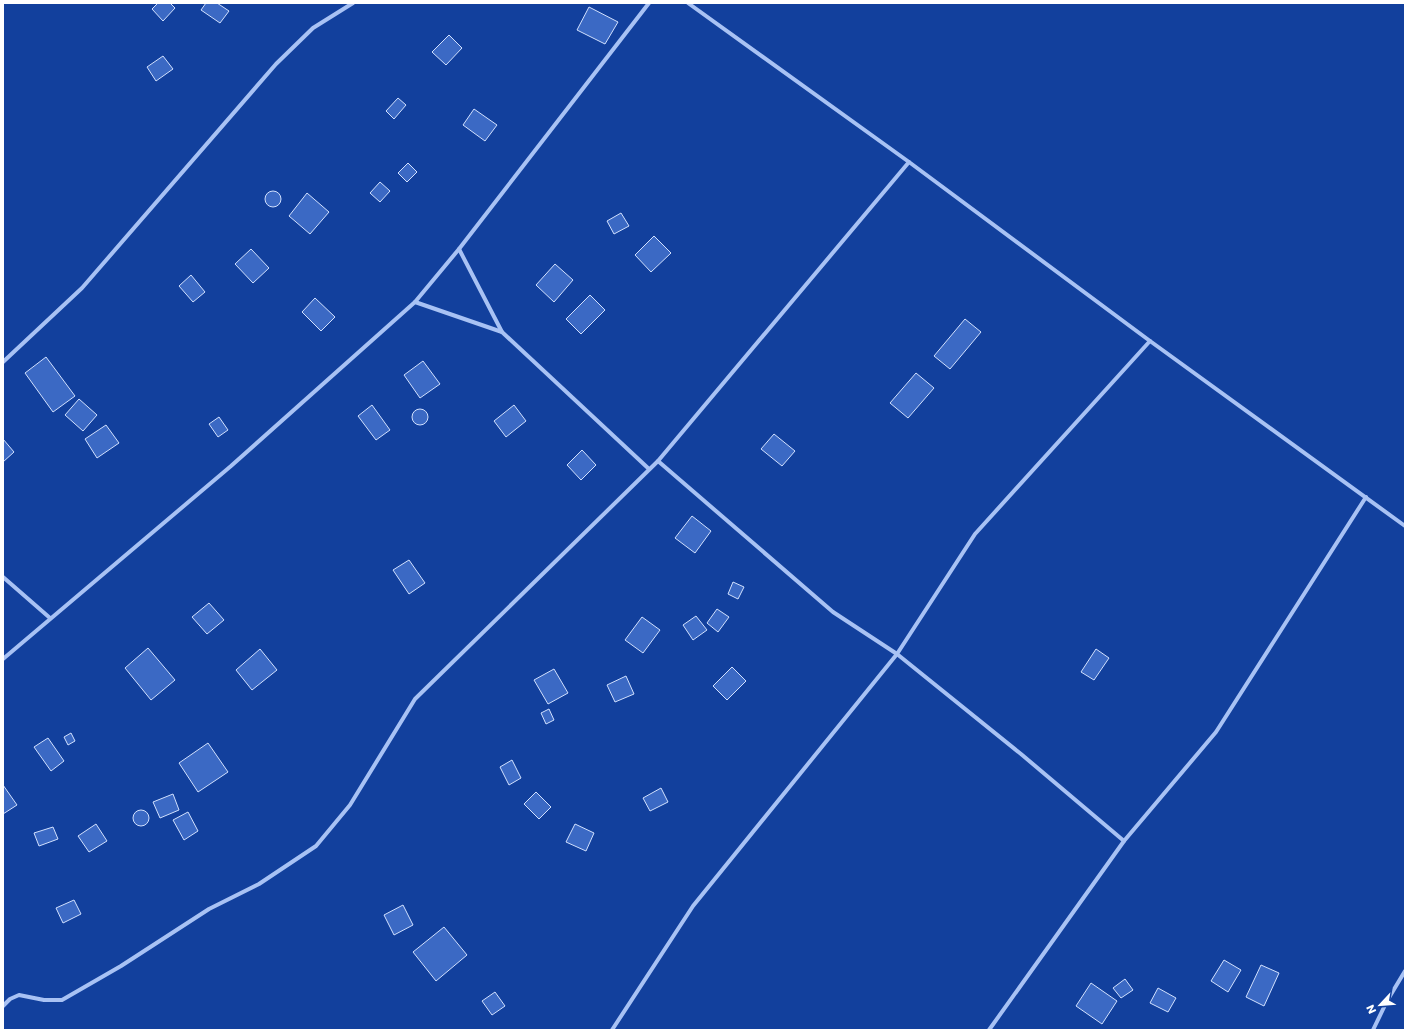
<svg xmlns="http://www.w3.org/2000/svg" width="1408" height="1033" font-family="Poppins,sans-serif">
<rect width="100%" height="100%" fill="#12409d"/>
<!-- building -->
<g fill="#3b69c4" stroke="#d1e0fe">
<path d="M158 3H170L175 8 163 21 152 9Z"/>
<path d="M206 3H217L229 11 220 23 201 10Z"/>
<path d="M589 7 618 22 605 44 577 30Z"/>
<path d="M449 35 462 48 446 65 432 52Z"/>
<path d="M163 56 173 69 156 81 147 67Z"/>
<path d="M398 98 406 105 394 119 386 111Z"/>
<path d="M474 109 497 125 485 141 463 125Z"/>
<path d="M408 163 417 172 407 182 398 173Z"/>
<path d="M380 182 390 191 380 202 370 193Z"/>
<circle cx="273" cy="199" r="8"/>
<path d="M307 193 329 212 310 234 289 216Z"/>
<path d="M621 213 629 226 614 234 607 221Z"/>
<path d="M654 236 671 253 651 272 635 255Z"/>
<path d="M251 249 269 268 253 283 235 264Z"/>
<path d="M555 264 573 280 554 302 536 285Z"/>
<path d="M191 275 205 292 193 302 179 286Z"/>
<path d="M590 295 605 310 581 334 566 319Z"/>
<path d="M315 298 335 317 321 331 302 312Z"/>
<path d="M965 319 981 332 950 369 934 356Z"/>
<path d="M46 357 75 396 53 412 25 373Z"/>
<path d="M423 361 440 384 420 398 404 375Z"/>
<path d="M916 373 934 388 908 418 890 403Z"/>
<path d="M79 399 97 415 83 431 65 415Z"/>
<path d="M372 405 390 430 376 440 358 416Z"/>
<path d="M514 405 526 421 506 437 494 421Z"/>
<circle cx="420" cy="417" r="8"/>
<path d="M219 417 228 430 218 437 209 424Z"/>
<path d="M106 425 119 443 97 458 85 439Z"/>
<path d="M774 434 795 451 782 466 761 449Z"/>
<path d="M3 439 14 452 3 462Z"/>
<path d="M582 450 596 465 581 480 567 465Z"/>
<path d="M692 516 711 531 695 553 675 538Z"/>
<path d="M409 560 425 583 409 594 393 570Z"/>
<path d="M733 582 744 587 738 599 728 594Z"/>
<path d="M209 603 224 620 207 634 192 617Z"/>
<path d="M717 609 729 617 718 632 707 623Z"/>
<path d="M696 616 707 630 693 640 683 625Z"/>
<path d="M642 617 660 630 643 653 625 640Z"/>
<path d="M148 648 175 680 151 700 125 668Z"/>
<path d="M260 649 277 670 252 690 236 670Z"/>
<path d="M1096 649 1109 658 1094 680 1081 672Z"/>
<path d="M732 667 746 681 727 700 713 686Z"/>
<path d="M554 669 568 693 548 704 534 680Z"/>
<path d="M626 676 634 694 615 702 607 685Z"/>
<path d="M549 709 554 720 546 724 541 713Z"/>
<path d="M71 733 75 741 68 745 64 737Z"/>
<path d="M48 738 64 761 51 771 34 747Z"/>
<path d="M208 743 228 772 198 792 179 763Z"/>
<path d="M512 760 521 778 509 785 500 767Z"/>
<path d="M3 785 17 805 3 814Z"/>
<path d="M661 788 668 802 650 811 643 798Z"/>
<path d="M536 792 551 807 539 819 524 804Z"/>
<path d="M173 794 179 810 160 818 153 802Z"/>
<circle cx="141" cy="818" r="8"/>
<path d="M188 812 198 831 184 840 173 820Z"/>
<path d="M96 824 107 841 89 852 78 836Z"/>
<path d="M575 824 594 833 586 851 566 842Z"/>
<path d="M53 827 58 839 39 846 34 833Z"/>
<path d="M74 900 81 914 63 923 56 908Z"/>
<path d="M403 905 413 925 394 935 384 915Z"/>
<path d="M444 927 467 955 436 981 413 952Z"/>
<path d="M1224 960 1241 970 1228 992 1211 981Z"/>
<path d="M1261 965 1279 973 1264 1006 1246 997Z"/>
<path d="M1125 979 1133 990 1121 998 1113 988Z"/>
<path d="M1091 983 1117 1001 1102 1024 1076 1006Z"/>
<path d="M1158 988 1176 998 1168 1012 1150 1003Z"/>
<path d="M495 992 505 1006 492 1015 482 1001Z"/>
</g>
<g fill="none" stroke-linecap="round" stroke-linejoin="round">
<!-- minor -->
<g stroke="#a8c2f4" stroke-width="4">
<path d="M688 3 909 162 1150 341 1405 526"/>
<path d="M459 249 502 332 649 469"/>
<path d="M415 302 502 332"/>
<path d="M3 362 82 288 276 64 313 28 353 3"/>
<path d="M658 461 833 612 897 654 1021 754 1124 841"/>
<path d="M3 577 50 618"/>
<path d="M3 659 231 466 415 302 459 249 649 3"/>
<path d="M3 1006 10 999 19 995 44 1000H62L121 966 209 909 259 884 316 846 350 805 415 699 658 461 909 162"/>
<path d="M612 1030 693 906 897 654 975 534 1150 341"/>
<path d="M989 1030 1124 841 1216 732 1366 497"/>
<path d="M1373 1030 1387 1001 1405 971"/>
</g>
</g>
<!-- border -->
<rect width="1408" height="1033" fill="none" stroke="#ffffff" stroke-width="8"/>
<!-- north arrow -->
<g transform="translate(1380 1005) rotate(244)" stroke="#12409d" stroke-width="3" paint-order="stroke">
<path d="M0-3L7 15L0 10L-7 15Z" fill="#ffffff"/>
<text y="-6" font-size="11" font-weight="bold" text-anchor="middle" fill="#ffffff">N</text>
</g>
</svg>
